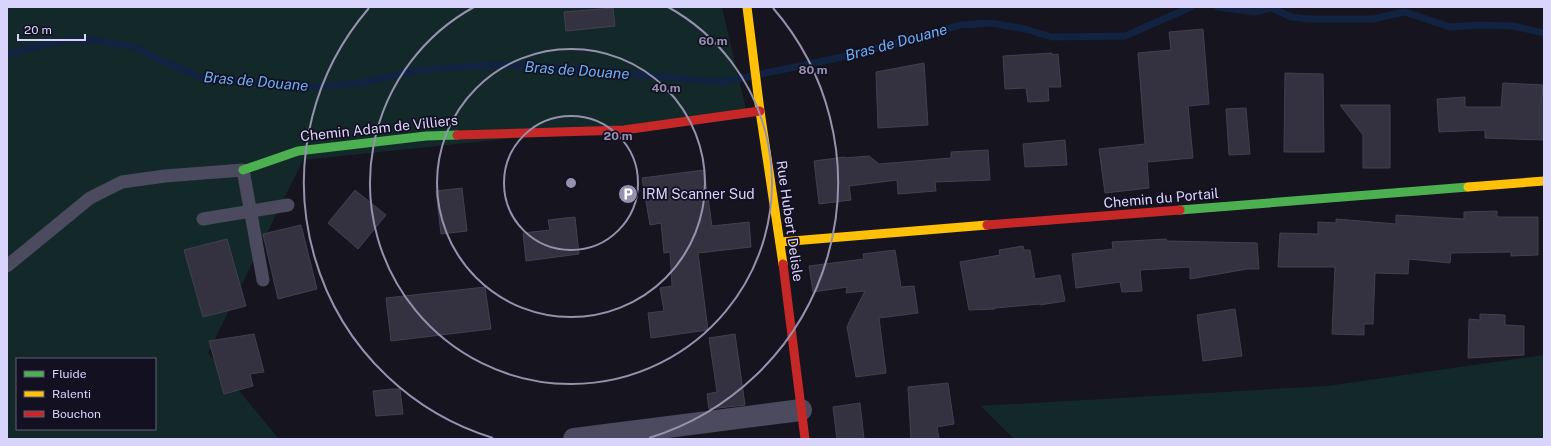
<svg xmlns="http://www.w3.org/2000/svg" width="1551" height="446" font-family="'Public Sans',sans-serif">
<rect width="100%" height="100%" fill="#16141e"/>
<!-- green -->
<g fill="#132929" fill-rule="evenodd">
<path d="M7 7H722L747 114 303 160 208 353 279 439H7ZM17 359H155V429H17Z"/>
<path d="M1544 355V439H1014L981 406 1327 386Z"/>
</g>
<g fill="none" stroke-linecap="round" stroke-linejoin="round">
<!-- stream -->
<g stroke="#112341" stroke-width="7">
<path d="M1218 7 1255 12 1272 8 1291 17 1309 19H1373L1405 12 1450 27 1480 25 1513 26 1544 33"/>
<path d="M7 54 53 43 72 40H91L135 47 156 58 197 76 220 80 313 87 361 83 419 70 498 65 538 66 723 82 842 57 889 45 961 25 991 23 1025 29 1052 37 1125 36 1191 7"/>
</g>
</g>
<!-- building -->
<g fill="#343240" stroke="#433f51">
<path d="M613 8 615 26 566 31 564 12Z"/>
<path d="M1203 29 1209 104 1188 106 1193 158 1147 162 1149 188 1105 193 1099 149 1145 144 1138 53 1171 50 1169 32Z"/>
<path d="M1052 53V55L1058 54 1061 87H1048L1049 101 1028 102 1026 88 1005 89 1003 56Z"/>
<path d="M924 63 928 125 878 128 876 72Z"/>
<path d="M1285 73 1323 74 1324 152H1284Z"/>
<path d="M1503 83 1543 85 1542 100H1544V140L1485 138V130L1439 132 1437 99 1465 97V107H1501Z"/>
<path d="M1340 105H1390V168H1363V135Z"/>
<path d="M1246 108 1250 154 1229 155 1226 109Z"/>
<path d="M1065 140 1067 165 1025 167 1023 144Z"/>
<path d="M988 150 990 180 935 182 936 191 898 194 897 180 849 186 851 200 819 204 814 161 845 157V158L869 156 879 164 951 158V152Z"/>
<path d="M704 170 712 226 749 222 751 247 698 253 708 330 651 338 648 313 664 311 660 288 672 286 670 252 664 253 661 223 650 225 642 178Z"/>
<path d="M462 188 467 231 441 234 436 191Z"/>
<path d="M355 190 386 215 358 249 328 223Z"/>
<path d="M1497 211V217H1538V255L1511 256V252L1451 253 1450 263 1409 259 1408 274 1375 273 1373 324H1364V335L1332 334 1335 267H1278L1280 233 1318 234V222L1336 223V219L1396 224V215L1464 219V212Z"/>
<path d="M575 217 579 254 526 261 523 233 550 230 548 220Z"/>
<path d="M301 225 317 289 278 299 263 234Z"/>
<path d="M227 239 246 306 203 317 184 250Z"/>
<path d="M1166 239 1167 241 1257 243 1259 269H1247L1190 279V267L1140 270 1142 291 1122 292 1120 282 1076 288 1072 254 1113 249 1112 242Z"/>
<path d="M1023 246 1024 250H1030L1035 279 1060 275 1065 301 1040 305V304L995 308V309L969 310 960 262 1000 255 999 250Z"/>
<path d="M895 250 901 287 914 286 918 313 879 318 886 373 856 377 847 327 850 320 865 291 846 293 847 287 813 292 809 266 864 259 863 254Z"/>
<path d="M485 287 491 329 391 341 386 298Z"/>
<path d="M1235 309 1242 356 1203 361 1197 315Z"/>
<path d="M1480 314 1505 315V325L1524 326V355L1468 358 1469 319 1480 320Z"/>
<path d="M254 334 264 372 250 374 253 386 224 394 209 341Z"/>
<path d="M735 334 745 405 709 409 707 394 717 392 709 338Z"/>
<path d="M948 383 954 424 937 427 939 439H911L908 387Z"/>
<path d="M392 389H400L403 414 376 416 373 391Z"/>
<path d="M860 403 864 439H837L833 407Z"/>
</g>
<g fill="none" stroke-linecap="round" stroke-linejoin="round">
<!-- lane -->
<g stroke="#4b4a5e" stroke-width="13">
<path d="M203 219 288 205"/>
<path d="M7 266 90 198 122 182 165 176 243 170 263 280"/>
</g>
<!-- street -->
<path stroke="#4b4a5e" stroke-width="22" d="M574 439 801 410"/>
<!-- fast -->
<g stroke="#4caf50" stroke-width="9">
<path d="M243 170 298 151 426 136 457 135"/>
<path d="M1180 210 1468 187"/>
</g>
<!-- slow -->
<g stroke="#ffc107" stroke-width="9">
<path d="M747 7 760 111 783 264"/>
<path d="M1468 187 1544 181"/>
<path d="M780 242 987 225"/>
</g>
<!-- jam -->
<g stroke="#c62828" stroke-width="9">
<path d="M457 135 624 130 760 111"/>
<path d="M987 225 1180 210"/>
<path d="M783 264 805 439"/>
</g>
</g>
<!-- distance rings -->
<g fill="none" stroke="#9591ae" stroke-width="2">
<circle cx="571" cy="183" r="67"/>
<circle cx="571" cy="183" r="134"/>
<path d="M668 7A201 201 0 1 1 474 7"/>
<path d="M493 438A267 267 0 0 1 369 8M773 8A267 267 0 0 1 649 438"/>
</g>
<!-- icons -->
<defs>
<symbol id="parking-disc" viewBox="-11 -11 22 22"><circle r="9.5" fill="#9591ae" stroke="#131022"/><path d="M-3.5-5.5H1a3.5 3.5 0 0 1 0 7H-1V5.5H-3.5ZM-1-3.4V-.6H.8a1.4 1.4 0 0 0 0-2.8Z" fill="#fff"/></symbol>
</defs>
<g fill-rule="evenodd">
<use href="#parking-disc" x="617" y="183" width="22" height="22"/>
</g>
<g text-anchor="middle" dominant-baseline="central" stroke-width="3.5" stroke-linejoin="round" paint-order="stroke">
<!-- street labels -->
<g font-size="14" fill="#d9d4fc" stroke="#131022">
<text transform="translate(379 128) rotate(-6)">Chemin Adam de Villiers</text>
<text transform="translate(1161 198) rotate(-5)">Chemin du Portail</text>
<text transform="translate(790 221) rotate(82)">Rue Hubert Delisle</text>
</g>
<!-- poi labels -->
<g font-size="14" fill="#d9d4fc" stroke="#131022" text-anchor="start">
<text x="642" y="194">IRM Scanner Sud</text>
</g>
<!-- water labels -->
<g font-size="15" font-style="italic" fill="#6ab0f4" stroke="#131022">
<text transform="translate(896 42) rotate(-15)">Bras de Douane</text>
<text transform="translate(577 70) rotate(4)">Bras de Douane</text>
<text transform="translate(256 81) rotate(5)">Bras de Douane</text>
</g>
</g>
<circle cx="571" cy="183" r="6" fill="#9591ae" stroke="#131022" stroke-width="2"/>
<g font-size="12" text-anchor="middle" font-weight="bold" fill="#9591ae" stroke="#131022" stroke-width="3.5" stroke-linejoin="round" paint-order="stroke">
<text x="713" y="45">60 m</text>
<text x="813" y="74">80 m</text>
<text x="666" y="92">40 m</text>
<text x="618" y="140">20 m</text>
</g>
<!-- border -->
<rect width="1551" height="446" fill="none" stroke="#d9d4fc" stroke-width="16"/>
<!-- legend -->
<rect x="16" y="358" width="140" height="72" fill="#131022" stroke="#625e79"/>
<rect x="24" y="371" width="20" height="6" fill="#4caf50" stroke="#625e79"/>
<text x="52" y="378" font-size="12" fill="#d9d4fc">Fluide</text>
<rect x="24" y="391" width="20" height="6" fill="#ffc107" stroke="#625e79"/>
<text x="52" y="398" font-size="12" fill="#d9d4fc">Ralenti</text>
<rect x="24" y="411" width="20" height="6" fill="#c62828" stroke="#625e79"/>
<text x="52" y="418" font-size="12" fill="#d9d4fc">Bouchon</text>
<!-- scale -->
<path d="M18 34v6h67v-6" fill="none" stroke="#d9d4fc" stroke-width="2"/>
<text x="24" y="34" font-size="12" fill="#d9d4fc" stroke="#131022" stroke-width="3" paint-order="stroke">20 m</text>
</svg>
